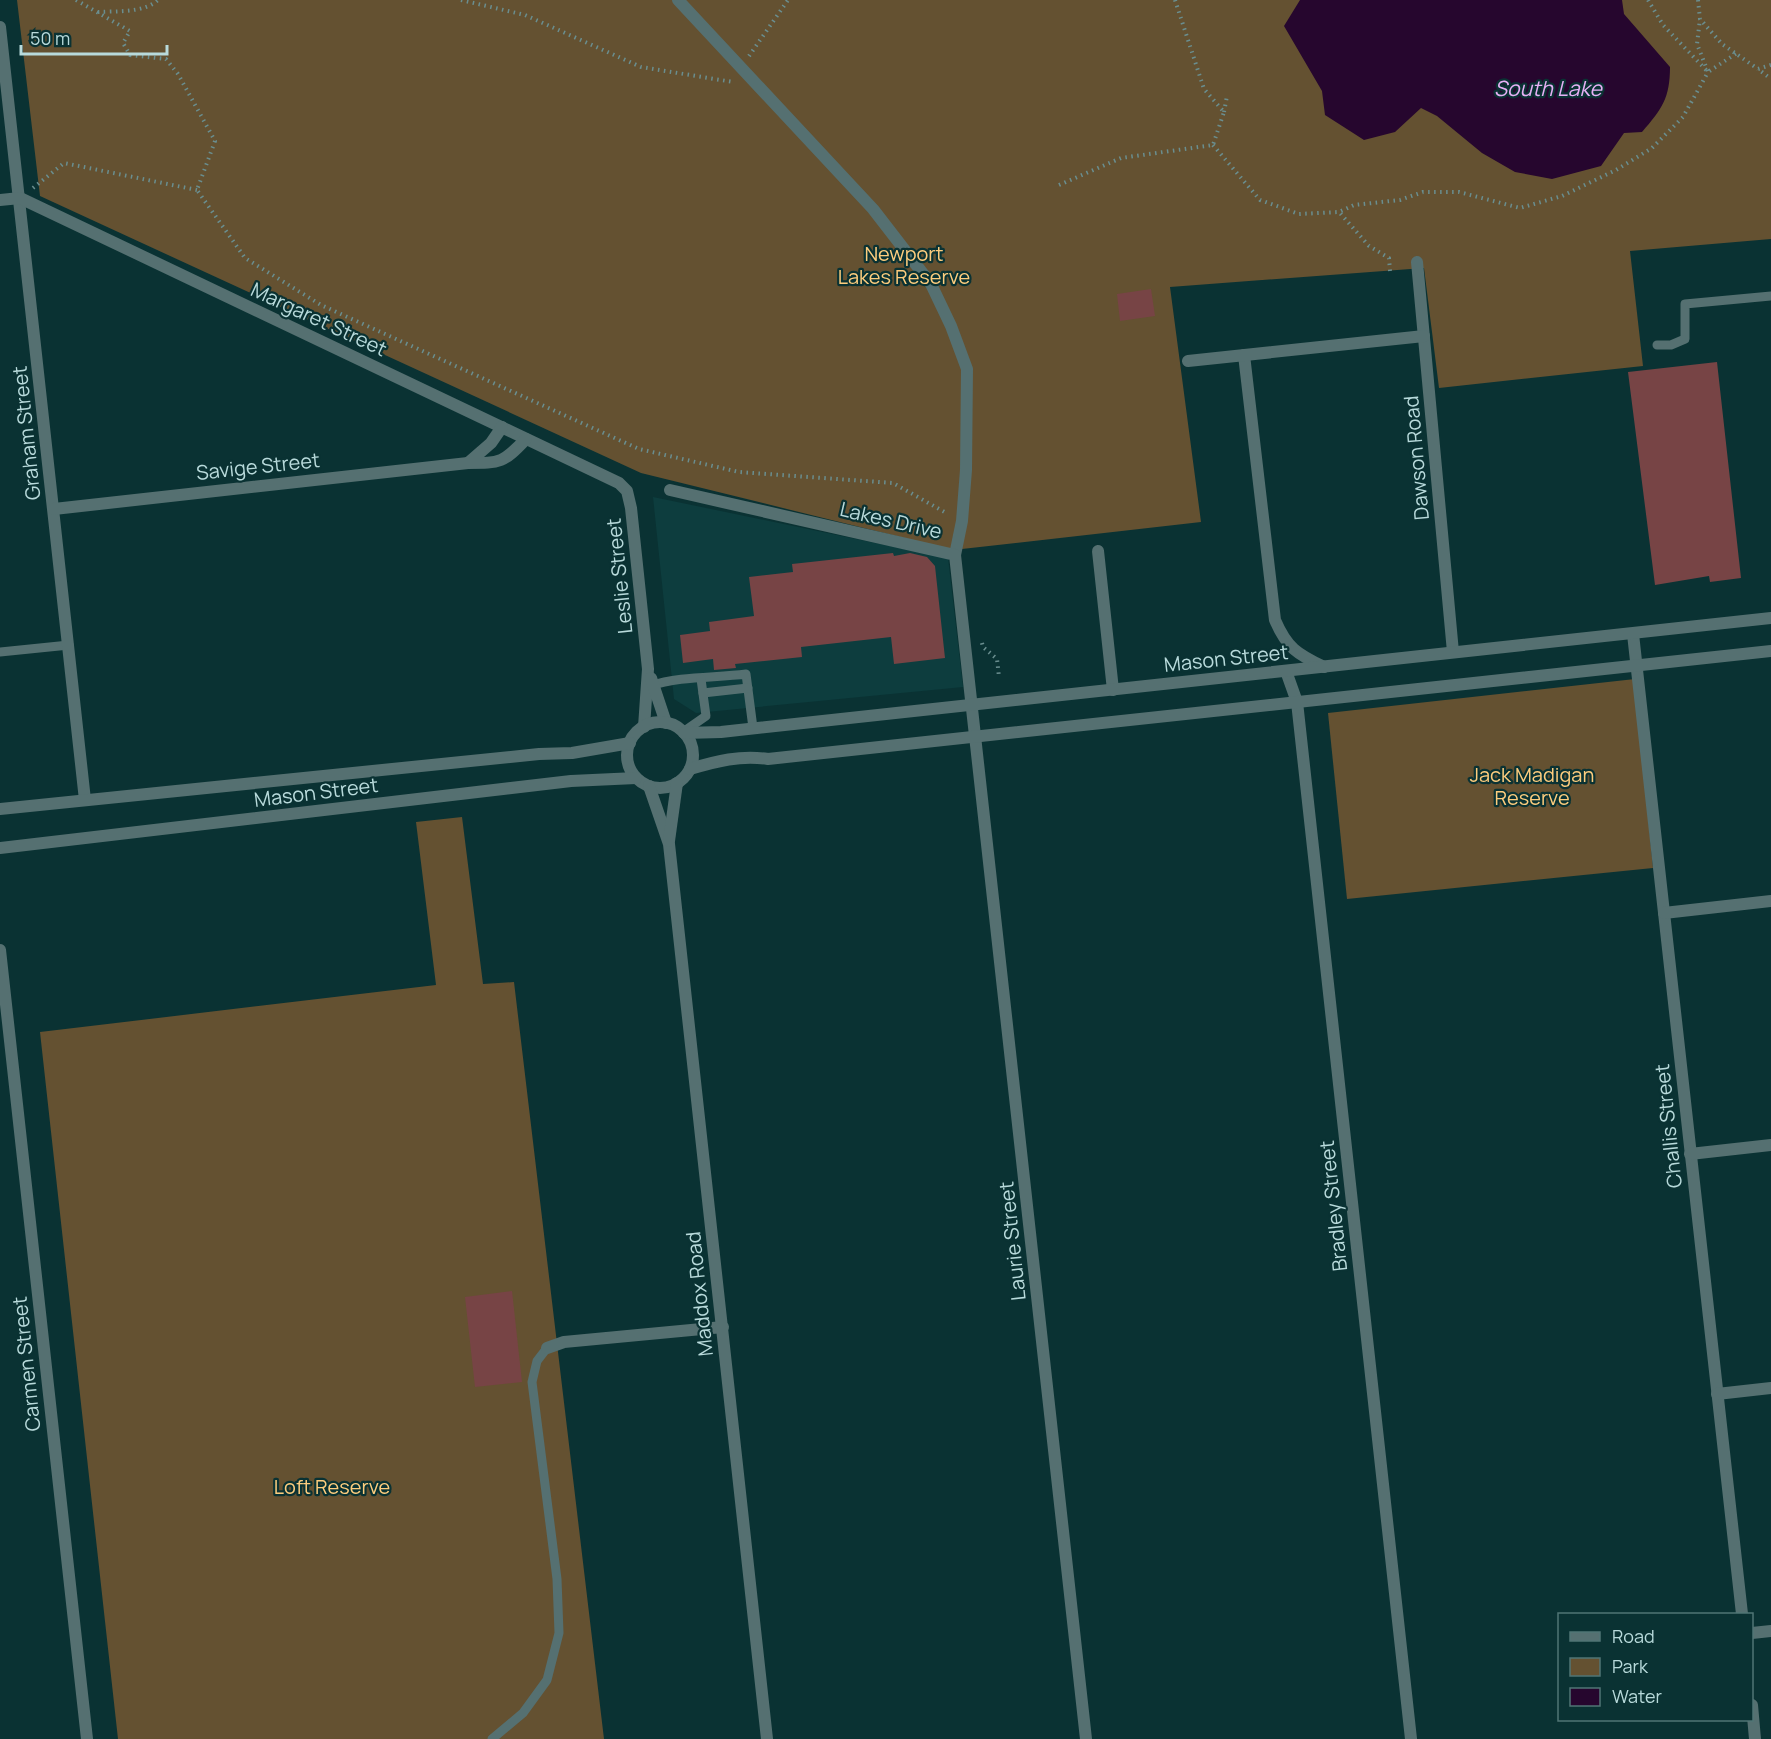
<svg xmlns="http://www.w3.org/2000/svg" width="1771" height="1739" font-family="Manrope,sans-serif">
<rect width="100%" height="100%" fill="#0a3233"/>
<!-- built -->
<path fill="#0d3d3e" d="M653 497 948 558 963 687 696 713 674 699Z"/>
<!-- green -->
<g fill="#645131">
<path d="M17 0H1771V239L1630 251 1643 366 1439 388 1424 268 1170 287 1201 522 953 550 641 473 40 196Z"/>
<path d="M1635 679 1653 868 1347 899 1328 713Z"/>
<path d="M462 817 483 984 514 982 604 1739H118L40 1032 436 985 416 822Z"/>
</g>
<!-- water -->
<path fill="#26062e" d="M1300 0H1622L1624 14 1670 67C1670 98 1662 109 1642 132L1624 133 1601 166 1552 179 1515 172 1482 153 1437 116 1421 108 1395 132 1364 140 1325 115 1322 91 1284 26Z"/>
<!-- building -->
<g fill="#774445">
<path d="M1151 289 1155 316 1120 321 1117 294Z"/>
<path d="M1717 362 1741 578 1710 582 1709 576 1655 585 1628 372Z"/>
<path d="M893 553 894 556 910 553 927 557 935 566 945 658 894 664 891 637 801 647 802 657 735 664 736 668 714 670 713 659 683 663 680 635 710 631 709 622 754 616 749 577 793 572 792 564Z"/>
<path d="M512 1291 522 1382 475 1387 465 1297Z"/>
</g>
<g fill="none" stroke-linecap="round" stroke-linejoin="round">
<!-- path -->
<g stroke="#6a8e8f" stroke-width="4" stroke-dasharray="1.5 4.5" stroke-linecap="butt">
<path d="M76 0 130 31 123 43 130 55 166 59 178 74 215 141 197 190 245 258 321 305 639 449 739 472 893 483 948 514"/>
<path d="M461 0 525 15 641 67 733 82"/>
<path d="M1648 0 1663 25 1708 72 1737 53"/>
<path d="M1698 0 1700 19 1722 44 1758 69"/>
<path d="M98 12C116 11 144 13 158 0"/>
<path d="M749 56 788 0"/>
<path d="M1771 65 1758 69 1771 79"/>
<path d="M1224 112 1227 96"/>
<path d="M1213 145 1260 200 1299 214 1339 212"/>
<path d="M1059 185 1121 158 1213 145 1224 112 1204 89 1175 0"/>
<path d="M33 188 64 163 197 190"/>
<path d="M1390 271 1389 258 1369 246 1339 212 1354 205 1400 200 1423 192H1459L1520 208 1562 196 1616 170 1652 148 1683 117 1708 72 1697 44 1700 19"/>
<path d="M982 643 983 647 997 659 999 677"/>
</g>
<!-- service -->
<g stroke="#557071" stroke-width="9">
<path d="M1657 345H1671L1685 339V304L1771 296"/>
<path d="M0 652 69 645"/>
<path d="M650 686C680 676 714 678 746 674L753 728"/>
<path d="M703 693 748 688"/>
<path d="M683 732 706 716 701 679"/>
<path d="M492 1739 523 1713 547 1680 559 1633 557 1579 532 1382 537 1361 547 1348"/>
</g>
<!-- minor -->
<g stroke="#557071" stroke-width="12">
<path d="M678 0 873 209 931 284 951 326 967 369 966 470 962 521 955 555"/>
<path d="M0 27 85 800"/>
<path d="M0 200 20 198 619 483 627 491 631 508 648 669 644 727"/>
<path d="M1417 262 1453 652"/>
<path d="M1244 355 1275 620C1287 648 1297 654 1324 667"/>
<path d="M1188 361 1424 336"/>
<path d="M468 463 491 443 502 427"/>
<path d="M670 490 955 555 1086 1739"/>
<path d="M54 509 468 463C501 463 503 463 526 439"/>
<path d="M1098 551 1113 690"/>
<path d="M1633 634 1742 1614"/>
<path d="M1286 671 1297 702 1411 1739"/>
<path d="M651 678 666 723"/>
<path d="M1664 913 1771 901"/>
<path d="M0 950 87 1739"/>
<path d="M1690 1154 1771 1145"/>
<path d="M547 1348 564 1342 723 1327"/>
<path d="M1717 1394 1771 1388"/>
<path d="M1752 1633 1771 1631"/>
<path d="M1752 1705 1755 1739"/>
</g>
<!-- tertiary -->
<g stroke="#557071" stroke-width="12">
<circle cx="660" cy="755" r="33"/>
<path d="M684 733 721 732 1771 618"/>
<path d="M690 769C717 761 740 755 768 759L1771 651"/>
<path d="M649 786 669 844 767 1739"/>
<path d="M0 809 539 754 572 753 630 743"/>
<path d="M669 841 677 783"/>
<path d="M0 848 571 781 636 778"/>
</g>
</g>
<g text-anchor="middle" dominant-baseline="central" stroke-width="4.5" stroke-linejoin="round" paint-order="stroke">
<!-- park labels -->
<g font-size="20" fill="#fdcd7e" stroke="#0a3233">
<text x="904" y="253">Newport<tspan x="904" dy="23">Lakes Reserve</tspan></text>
<text x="1532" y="774">Jack Madigan<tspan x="1532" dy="23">Reserve</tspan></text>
<text x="332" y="1486">Loft Reserve</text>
</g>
<!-- street labels -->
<g font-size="20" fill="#b8dadb" stroke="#0a3233">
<text transform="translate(319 319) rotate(25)">Margaret Street</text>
<text transform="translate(26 433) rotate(-96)">Graham Street</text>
<text transform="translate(1416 458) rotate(-95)">Dawson Road</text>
<text transform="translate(258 466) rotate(-6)">Savige Street</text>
<text transform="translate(891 520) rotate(13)">Lakes Drive</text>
<text transform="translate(619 576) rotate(-96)">Leslie Street</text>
<text transform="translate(1226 658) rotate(-6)">Mason Street</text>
<text transform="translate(316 792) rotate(-7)">Mason Street</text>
<text transform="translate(1668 1126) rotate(-96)">Challis Street</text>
<text transform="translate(1333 1206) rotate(-96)">Bradley Street</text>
<text transform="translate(1012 1241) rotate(-96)">Laurie Street</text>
<text transform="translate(699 1294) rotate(-96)">Maddox Road</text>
<text transform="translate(26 1364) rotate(-96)">Carmen Street</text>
</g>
<!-- water labels -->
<g font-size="21" font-style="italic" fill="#e6b0f5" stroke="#0a3233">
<text x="1548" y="88">South Lake</text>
</g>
</g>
<!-- legend -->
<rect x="1558" y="1613" width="195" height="108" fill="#0a3233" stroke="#507576" stroke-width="1.5"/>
<rect x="1570" y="1632" width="30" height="9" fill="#557071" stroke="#507576" stroke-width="1.5"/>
<text x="1612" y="1643" font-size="18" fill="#b8dadb">Road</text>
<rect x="1570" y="1658" width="30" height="18" fill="#645131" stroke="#507576" stroke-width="1.5"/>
<text x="1612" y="1673" font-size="18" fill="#b8dadb">Park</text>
<rect x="1570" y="1688" width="30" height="18" fill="#26062e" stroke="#507576" stroke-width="1.5"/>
<text x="1612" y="1703" font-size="18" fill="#b8dadb">Water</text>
<!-- scale -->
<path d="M21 45v9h146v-9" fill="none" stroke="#b8dadb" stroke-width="3"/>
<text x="30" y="45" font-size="18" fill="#b8dadb" stroke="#0a3233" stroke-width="4.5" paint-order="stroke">50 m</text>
</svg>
